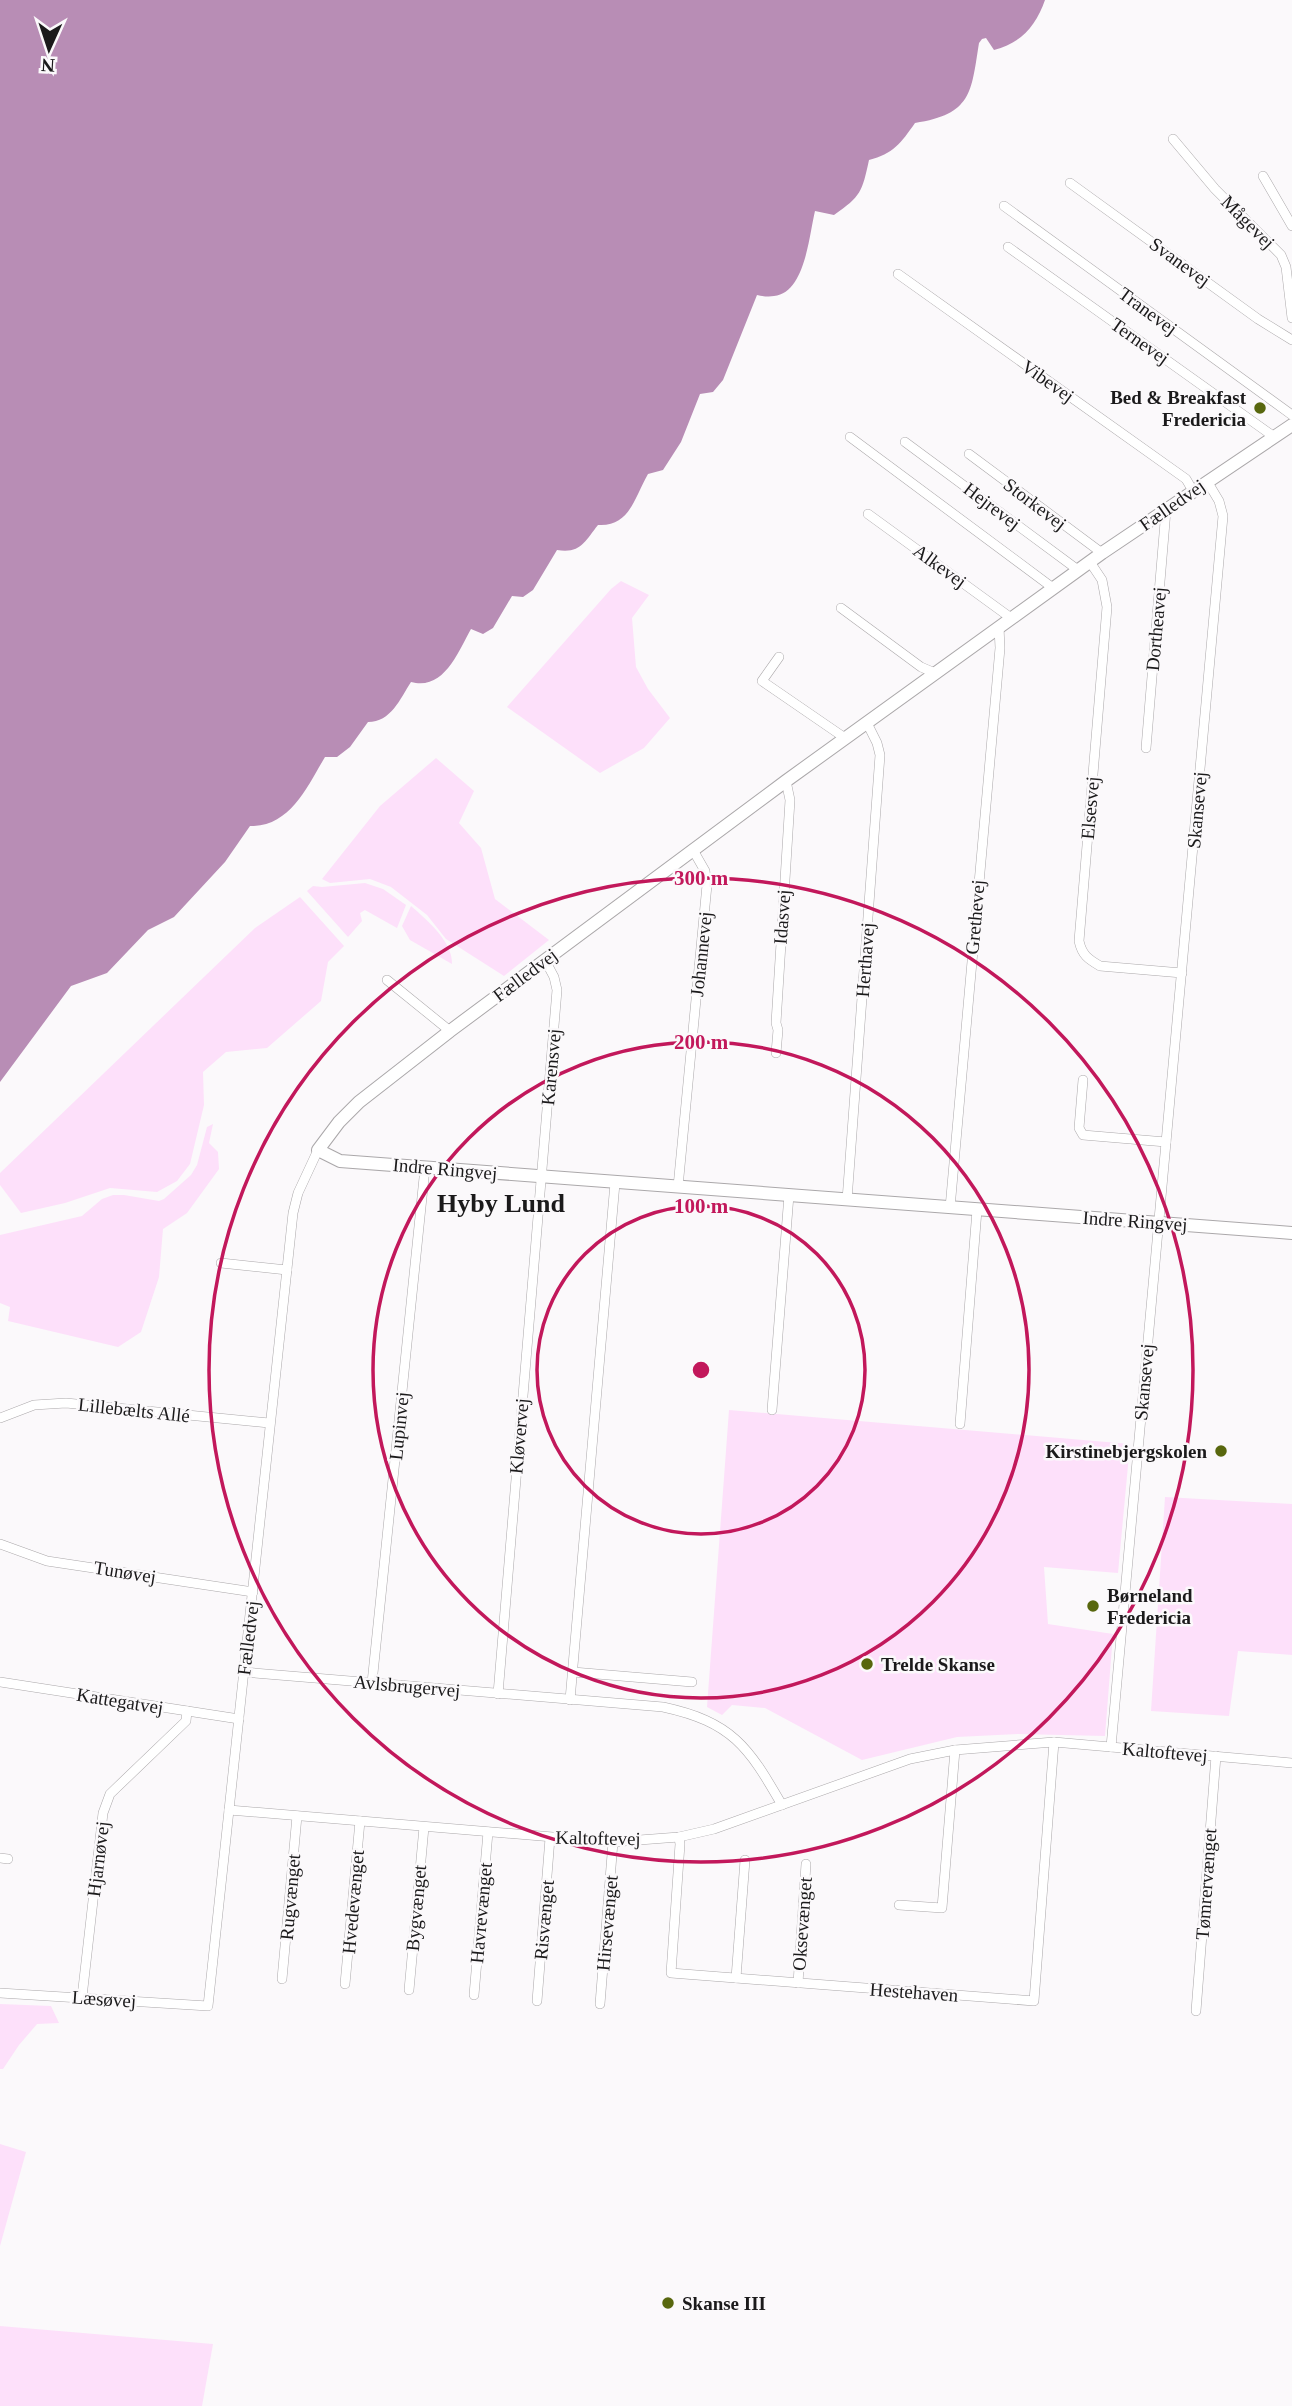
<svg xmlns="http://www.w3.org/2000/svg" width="1292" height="2406" font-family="'Times New Roman',serif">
<rect width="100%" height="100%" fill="#fbf9fb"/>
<!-- green -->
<g fill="#fde0fa">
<path d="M621 581 649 595 632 618 636 667 648 689 670 718 644 748 600 773 507 707 611 589Z"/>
<path d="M436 758 474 791 459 823 481 848 495 899 549 940 504 976 446 939 427 915 391 887 370 879 330 883 322 879 380 806Z"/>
<path d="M365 883 383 889 406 905 397 928 365 910 360 913 362 921 348 937 307 891 313 886 322 887Z"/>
<path d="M300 897 344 946 328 962 321 1001 267 1048 226 1052 203 1072 204 1105 190 1164 177 1181 157 1192 110 1188 65 1203 21 1213 0 1185V1173L255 928Z"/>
<path d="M411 906C427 920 453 942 452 964L410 940 402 926Z"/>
<path d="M213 1124 209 1143 218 1152 219 1169 187 1213 163 1229 159 1277 141 1332 118 1347 8 1321 10 1307 0 1303V1235L82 1216 102 1199 113 1195H124L159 1201 164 1199 191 1175 197 1165 207 1127Z"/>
<path d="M729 1410 1130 1444 1118 1573 1044 1567 1048 1624 1113 1634 1105 1736 1018 1734 957 1737 862 1760 765 1708 732 1705 722 1715 707 1707Z"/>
<path d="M1165 1497 1292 1504V1655L1238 1651 1229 1716 1151 1711Z"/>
<path d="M0 2004 51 2006 59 2023 37 2024 19 2045 3 2069H0Z"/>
<path d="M0 2144 26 2152 0 2246Z"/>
<path d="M0 2326 213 2344 202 2406H0Z"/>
</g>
<!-- water -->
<path fill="#b88db5" d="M0 0H1045C1036 26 1021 43 994 50L986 38 982 39 979 43C971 93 972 114 915 123 901 143 893 154 869 160 862 192 861 196 834 215L815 211C809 236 805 293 774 296 768 297 762 296 757 295L723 380 713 392 700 394 681 442 663 470 648 474C634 499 629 527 598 525 585 541 581 554 557 550L533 590 523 597 512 596 493 628 483 634 471 629C458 652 444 691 411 682 400 699 391 722 368 722L350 747 337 757H325C307 787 290 827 250 826L225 862 174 917 148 930 107 973 71 986 0 1082Z"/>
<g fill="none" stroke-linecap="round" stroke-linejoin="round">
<defs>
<g id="street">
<path d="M1173 139 1215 189 1281 255 1286 267 1292 318"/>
<path d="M1263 176 1292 226"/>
<path d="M1070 183 1258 319 1292 340"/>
<path d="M1004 206 1292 415"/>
<path d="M1008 247 1273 436"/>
<path d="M898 274 1186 479 1193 491"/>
<path d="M850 437 1053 588"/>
<path d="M905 442 1078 570"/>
<path d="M969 454 1102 553"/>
<path d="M868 514 1011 618"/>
<path d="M1090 562 1102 580 1107 607 1079 941C1082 955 1088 959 1100 966L1182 973"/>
<path d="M841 608 921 667 935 673"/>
<path d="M779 657 762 681 845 738"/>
<path d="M1146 748 1166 510"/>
<path d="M387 980 450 1031"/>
<path d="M776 1053 778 1030 776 1023 790 800 786 781"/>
<path d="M1083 1080 1079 1128 1083 1135 1166 1142"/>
<path d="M678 1187 707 885 705 871 693 850"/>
<path d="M847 1200 880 755 877 743 867 723"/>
<path d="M950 1208 1000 648 999 627"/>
<path d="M221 1263 287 1270"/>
<path d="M772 1410 789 1195"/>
<path d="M0 1418 34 1405 66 1403 269 1423"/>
<path d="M960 1424 977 1210"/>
<path d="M0 1544 47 1561 253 1592"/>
<path d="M243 1672 663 1707C732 1722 748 1746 782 1805"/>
<path d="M573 1672 692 1682"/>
<path d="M0 1682 239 1719"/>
<path d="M372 1683 425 1168"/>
<path d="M498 1694 557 990 554 977 545 960"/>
<path d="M570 1700 615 1183"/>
<path d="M1111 1747 1223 516 1219 501 1207 481"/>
<path d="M229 1810 613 1842 679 1837 714 1829 910 1759 955 1750 1054 1742 1292 1763"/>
<path d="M679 1837 680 1844 671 1973 1034 2001 1054 1742"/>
<path d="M0 1858 8 1859"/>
<path d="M899 1905 942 1908 955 1750"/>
<path d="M736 1978 745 1860"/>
<path d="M282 1979 297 1816"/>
<path d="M798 1983 806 1864"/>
<path d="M345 1984 360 1821"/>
<path d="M409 1990 424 1827"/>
<path d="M0 1993 208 2006 293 1213 298 1193 318 1150"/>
<path d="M474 1995 488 1832"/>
<path d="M82 1997 103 1813 110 1794 186 1721 187 1711"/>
<path d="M537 2001 550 1838"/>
<path d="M600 2004 613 1842"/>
<path d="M1196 2011 1216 1756"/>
</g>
<path id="secondary" d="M1292 425 1102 553 786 781 450 1031 359 1102 339 1122 318 1150 340 1161 1292 1233"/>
</defs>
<!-- street casing -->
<use href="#street" stroke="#aba8aa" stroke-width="10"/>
<!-- secondary casing -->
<use href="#secondary" stroke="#aba8aa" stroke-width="14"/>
<!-- street -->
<use href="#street" stroke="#fff" stroke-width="9"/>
<!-- secondary -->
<use href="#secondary" stroke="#fff" stroke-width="12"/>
</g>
<!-- distance rings -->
<g fill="none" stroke="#c2185b" stroke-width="3.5">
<circle cx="701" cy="1370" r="164"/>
<circle cx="701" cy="1370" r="328"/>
<circle cx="701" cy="1370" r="492"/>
</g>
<!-- markers -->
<g fill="#58670e" stroke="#fbf9fb" stroke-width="2.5">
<circle cx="1260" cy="408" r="7"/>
<circle cx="1221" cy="1451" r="7"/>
<circle cx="1093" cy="1606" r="7"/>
<circle cx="867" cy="1664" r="7"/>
<circle cx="668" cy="2303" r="7"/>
</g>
<g text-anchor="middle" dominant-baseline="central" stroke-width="5" stroke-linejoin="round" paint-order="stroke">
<!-- street labels -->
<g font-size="19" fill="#1b1a1b" stroke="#fbf9fb">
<text transform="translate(1248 222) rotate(45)">Mågevej</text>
<text transform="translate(1180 262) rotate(36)">Svanevej</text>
<text transform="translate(1148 311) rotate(36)">Tranevej</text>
<text transform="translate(1140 341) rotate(35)">Ternevej</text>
<text transform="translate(1048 381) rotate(35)">Vibevej</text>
<text transform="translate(1035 504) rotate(37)">Storkevej</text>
<text transform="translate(1172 505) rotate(-35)">Fælledvej</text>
<text transform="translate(992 506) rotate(37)">Hejrevej</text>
<text transform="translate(940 566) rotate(36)">Alkevej</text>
<text transform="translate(1156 629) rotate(-85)">Dortheavej</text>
<text transform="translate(1090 808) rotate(-85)">Elsesvej</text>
<text transform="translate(1197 810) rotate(-85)">Skansevej</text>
<text transform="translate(782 917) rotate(-86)">Idasvej</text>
<text transform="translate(975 917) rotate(-85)">Grethevej</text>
<text transform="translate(701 954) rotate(-84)">Johannevej</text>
<text transform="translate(865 960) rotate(-86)">Herthavej</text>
<text transform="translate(525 975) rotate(-37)">Fælledvej</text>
<text transform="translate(551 1067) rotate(-85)">Karensvej</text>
<text transform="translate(445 1169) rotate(5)">Indre Ringvej</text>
<text transform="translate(1135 1221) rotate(4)">Indre Ringvej</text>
<text transform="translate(1144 1382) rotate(-85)">Skansevej</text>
<text transform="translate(134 1410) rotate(6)">Lillebælts Allé</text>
<text transform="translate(399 1426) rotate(-84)">Lupinvej</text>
<text transform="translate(519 1436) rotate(-85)">Kløvervej</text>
<text transform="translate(125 1572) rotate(9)">Tunøvej</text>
<text transform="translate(248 1638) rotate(-83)">Fælledvej</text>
<text transform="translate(407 1686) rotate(5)">Avlsbrugervej</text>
<text transform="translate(120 1701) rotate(9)">Kattegatvej</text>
<text transform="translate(1165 1752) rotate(5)">Kaltoftevej</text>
<text transform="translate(598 1838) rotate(1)">Kaltoftevej</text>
<text transform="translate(98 1859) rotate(-83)">Hjarnøvej</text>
<text transform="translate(1206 1884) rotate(-86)">Tømrervænget</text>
<text transform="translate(290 1897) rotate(-85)">Rugvænget</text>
<text transform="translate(353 1902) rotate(-85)">Hvedevænget</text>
<text transform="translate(416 1908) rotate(-85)">Bygvænget</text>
<text transform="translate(481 1913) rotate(-85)">Havrevænget</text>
<text transform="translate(544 1920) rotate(-85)">Risvænget</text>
<text transform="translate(607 1923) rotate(-85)">Hirsevænget</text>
<text transform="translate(802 1924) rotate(-86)">Oksevænget</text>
<text transform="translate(914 1992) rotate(4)">Hestehaven</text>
<text transform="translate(104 1999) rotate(4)">Læsøvej</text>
</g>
<!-- poi labels -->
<g font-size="19" font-weight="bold" fill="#1b1a1b" stroke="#fbf9fb" text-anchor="start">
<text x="1246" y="397" text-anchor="end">Bed &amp; Breakfast<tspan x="1246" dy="22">Fredericia</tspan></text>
<text x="1207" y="1451" text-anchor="end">Kirstinebjergskolen</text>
<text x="1107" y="1595">Børneland<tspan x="1107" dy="22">Fredericia</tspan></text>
<text x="881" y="1664">Trelde Skanse</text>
<text x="682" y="2303">Skanse III</text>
</g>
<!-- district labels -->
<g font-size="26" font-weight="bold" fill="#1b1a1b" stroke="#fbf9fb">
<text x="501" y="1203">Hyby Lund</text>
</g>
</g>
<circle cx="701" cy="1370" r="10" fill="#c2185b" stroke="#fbf9fb" stroke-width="3.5"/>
<g font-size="21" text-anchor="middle" font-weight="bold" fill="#c2185b" stroke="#fbf9fb" stroke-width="5" stroke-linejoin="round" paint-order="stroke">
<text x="701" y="885">300 m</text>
<text x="701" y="1049">200 m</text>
<text x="701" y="1213">100 m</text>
</g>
<!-- north arrow -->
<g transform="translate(49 49) rotate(183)" stroke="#fbf9fb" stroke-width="5" paint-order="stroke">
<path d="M0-5L12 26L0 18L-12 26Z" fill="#1b1a1b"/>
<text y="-10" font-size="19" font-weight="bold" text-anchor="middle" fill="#1b1a1b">N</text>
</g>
</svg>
